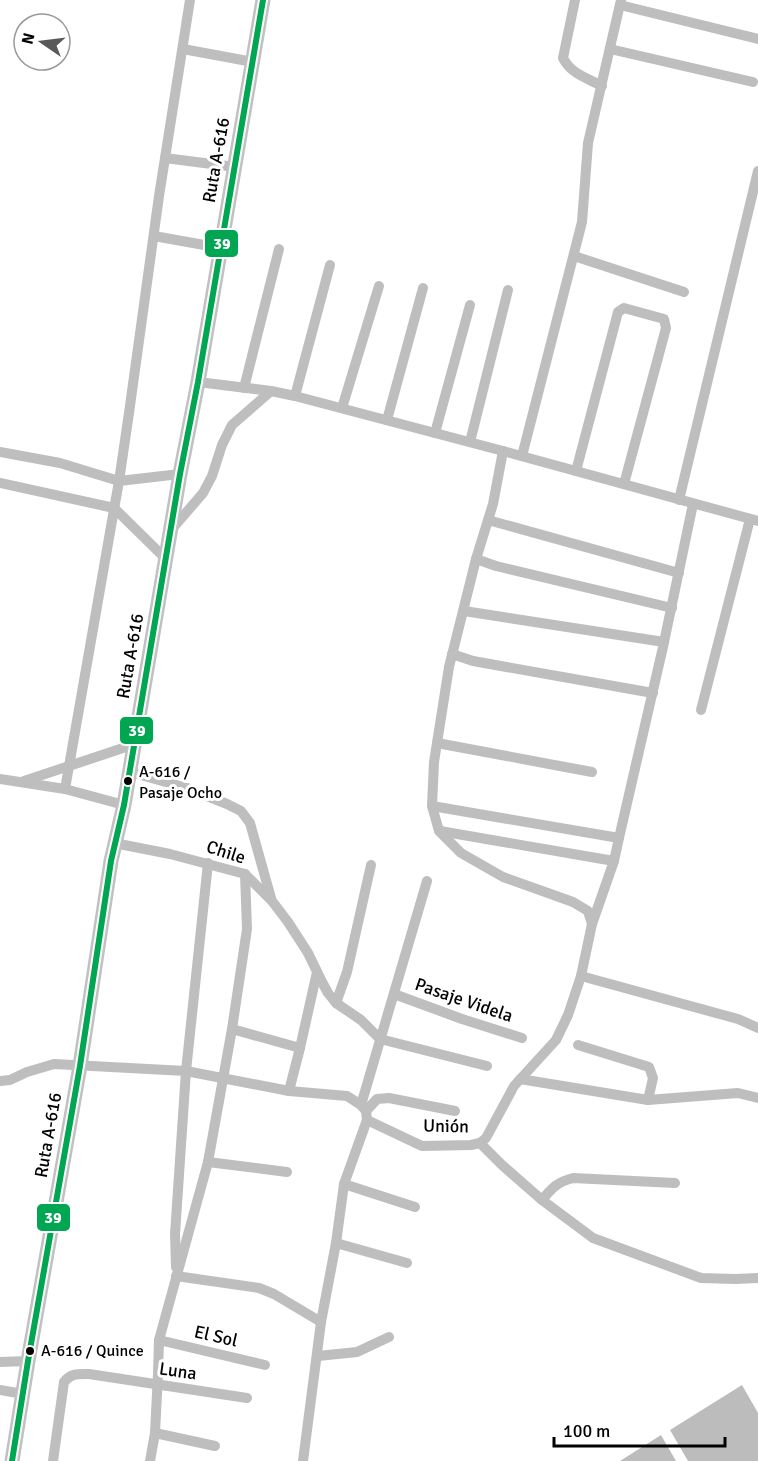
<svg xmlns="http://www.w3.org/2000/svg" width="758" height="1461" font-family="Signika,sans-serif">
<rect width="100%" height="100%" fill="#fff"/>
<!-- water -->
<g fill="#bcbcbc">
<path d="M742 1385 758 1413V1461H688L670 1430Z"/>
<path d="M661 1435 676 1461H620Z"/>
</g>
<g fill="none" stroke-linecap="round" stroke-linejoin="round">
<!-- minor -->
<g stroke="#bebebe" stroke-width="10">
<path d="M575 0 563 58C571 74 587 78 602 86"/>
<path d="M620 5 758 39"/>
<path d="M183 49 253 62"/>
<path d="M610 49 753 82"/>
<path d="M165 158 235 167"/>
<path d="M154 236 221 248"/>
<path d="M574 256 684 292"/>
<path d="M198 382 271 391 295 396 503 451 758 521"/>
<path d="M244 388 279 249"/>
<path d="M295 396 330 265"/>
<path d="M342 408 379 286"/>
<path d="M387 420 423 288"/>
<path d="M435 433 470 305"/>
<path d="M470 442 508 290"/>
<path d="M0 452 60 463 119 481 180 474"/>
<path d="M522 456 582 222 588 143 621 0"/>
<path d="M576 471 618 312 624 308 664 319 666 328 624 484"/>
<path d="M0 483 114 508 167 560"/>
<path d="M679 500 758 171"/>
<path d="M488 520 679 573"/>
<path d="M172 529 203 493 212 476 222 445 232 425 271 391"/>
<path d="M476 559 496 566 672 608"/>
<path d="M464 611 664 642"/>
<path d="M452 654 473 661 653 693"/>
<path d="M701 710 750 519"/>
<path d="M437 743 592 772"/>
<path d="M130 772 187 788 227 804 241 811 250 823 271 898"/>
<path d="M0 779 65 789 124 805"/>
<path d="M24 781 135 744"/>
<path d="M65 789 119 481 129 413 159 196 190 0"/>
<path d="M432 806 619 838"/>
<path d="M440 831 614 861"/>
<path d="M114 843 170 854 245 874 272 901 288 922 308 953 322 982 328 993 336 1003 361 1020 380 1039 487 1066"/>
<path d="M592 924 614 861 619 838 663 647 693 504"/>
<path d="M581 976 738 1019 758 1028"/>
<path d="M394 994 462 1019 522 1038"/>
<path d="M336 1003 347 972 371 865"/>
<path d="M232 1029 300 1048"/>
<path d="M578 1045 649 1067 653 1078 648 1100"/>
<path d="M520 1079 648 1100 738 1093 758 1098"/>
<path d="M0 1081 10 1080 27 1072 54 1064 186 1071 289 1091 347 1096 361 1105 366 1111 367 1120 422 1146 471 1145 480 1143 486 1138 514 1086 556 1040 568 1015 581 976 592 924 588 911 573 902 503 877 461 853 439 831 432 806 434 762 449 667 476 559 493 504 503 451"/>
<path d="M289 1091 300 1048 317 972"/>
<path d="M361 1105 427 881"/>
<path d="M366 1111 377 1099 389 1098 455 1111"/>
<path d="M480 1143 502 1165 542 1200 593 1238 701 1278 735 1279 758 1278"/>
<path d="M208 1162 287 1172"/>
<path d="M344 1184 415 1207"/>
<path d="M542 1200C552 1188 557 1182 573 1178L675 1183"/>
<path d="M336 1243 407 1263"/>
<path d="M176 1267 175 1234 186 1071 208 863"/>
<path d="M176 1276 259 1288 274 1294 321 1322"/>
<path d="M159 1340 265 1365"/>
<path d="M318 1356 357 1352 389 1337"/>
<path d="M0 1362 28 1361"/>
<path d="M0 1390 23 1394"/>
<path d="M155 1433 215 1446"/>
<path d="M53 1461 64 1382C71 1373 78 1374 89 1374L247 1398"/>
<path d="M150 1461 155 1433 158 1374 159 1340 208 1162 232 1029 247 929 245 874"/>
<path d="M303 1461 321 1322 336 1243 344 1184 367 1120"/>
</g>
<!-- secondary -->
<path stroke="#c1c1c1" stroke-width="15" d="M12 1461 28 1361 80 1066 111 861 124 805 180 474 198 382 263 0"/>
<defs>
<path id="bus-1" d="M12 1461 28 1361 80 1066 111 861 124 805 180 474 198 382 263 0"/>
</defs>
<!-- bus-1 casing -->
<use href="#bus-1" stroke="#fff" stroke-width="10"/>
<!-- bus-1 -->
<use href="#bus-1" stroke="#00a651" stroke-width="6"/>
</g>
<!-- markers -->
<g fill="#000" stroke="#fff" stroke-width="2">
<circle cx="128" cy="781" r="5"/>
<circle cx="30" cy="1351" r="5"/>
</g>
<g text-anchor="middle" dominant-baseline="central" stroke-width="6" stroke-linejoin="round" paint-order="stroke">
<!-- bus labels -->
<g font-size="16" fill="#000" stroke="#fff" text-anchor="start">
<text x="139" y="772">A-616 /<tspan x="139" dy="21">Pasaje Ocho</tspan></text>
<text x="41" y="1351">A-616 / Quince</text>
</g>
<!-- street labels -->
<g font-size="18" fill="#000" stroke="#fff">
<text transform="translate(216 160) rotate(-80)">Ruta A-616</text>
<text transform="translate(130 656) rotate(-80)">Ruta A-616</text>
<text transform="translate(226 852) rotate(18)">Chile</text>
<text transform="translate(464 1000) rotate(19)">Pasaje Videla</text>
<text transform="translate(446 1126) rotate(1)">Unión</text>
<text transform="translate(48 1135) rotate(-80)">Ruta A-616</text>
<text transform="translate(216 1336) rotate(13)">El Sol</text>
<text transform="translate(178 1371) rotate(8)">Luna</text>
</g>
</g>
<g stroke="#fff" stroke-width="2">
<rect x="204" y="229" width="35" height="29" rx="6" fill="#00a651"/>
<rect x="119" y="716" width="35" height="29" rx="6" fill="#00a651"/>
<rect x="36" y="1203" width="35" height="29" rx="6" fill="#00a651"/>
</g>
<g font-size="16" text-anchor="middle" font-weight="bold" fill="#fff">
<text x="222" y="249">39</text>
<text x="137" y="736">39</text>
<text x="53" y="1223">39</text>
</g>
<!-- north arrow -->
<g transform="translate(42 42) rotate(284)"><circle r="28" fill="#ffffff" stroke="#999999" stroke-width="1.5"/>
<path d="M0-4.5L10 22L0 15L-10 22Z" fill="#595959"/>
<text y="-9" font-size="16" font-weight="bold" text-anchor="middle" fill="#000000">N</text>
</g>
<!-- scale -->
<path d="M554 1437v9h171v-9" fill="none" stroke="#000000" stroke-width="3"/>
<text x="563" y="1437" font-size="18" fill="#000000" stroke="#ffffff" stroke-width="4.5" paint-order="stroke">100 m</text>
</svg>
